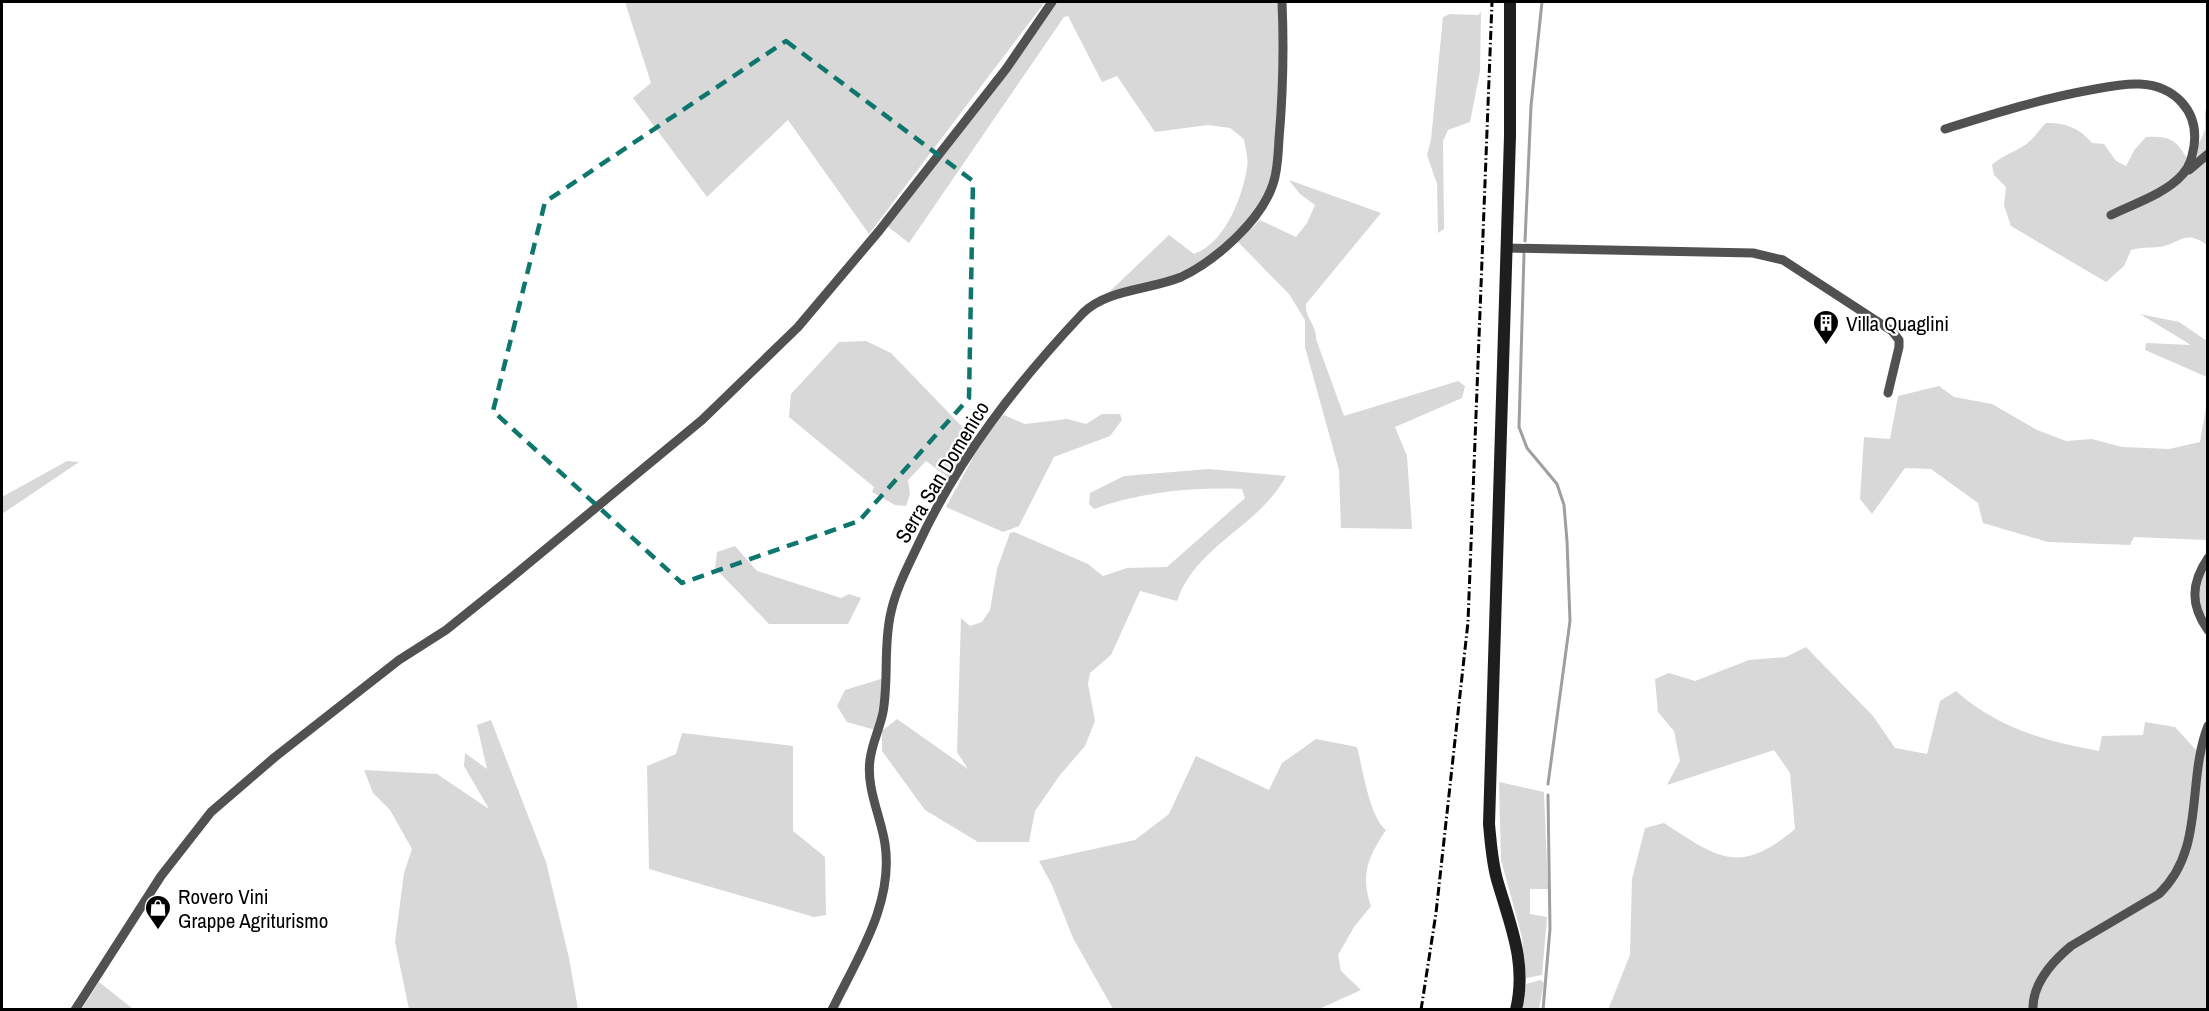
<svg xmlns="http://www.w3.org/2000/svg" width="2209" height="1011" font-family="'Archivo Narrow',sans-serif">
<rect width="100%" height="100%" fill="#fff"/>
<!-- green -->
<g fill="#d8d8d8">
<path d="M625 2H1045L869 234 788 120 707 197 633 98 651 83Z"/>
<path d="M1055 2H1278C1279 44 1279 86 1277 129 1276 148 1276 169 1269 187 1253 226 1214 256 1178 273 1156 283 1131 287 1108 293L1169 235 1194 254C1225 243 1242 198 1247 168 1249 159 1245 148 1244 139L1230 128 1208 125 1155 132 1117 76 1102 82 1068 16 1064 17 909 243 887 226Z"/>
<path d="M1481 12 1480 71 1470 122 1448 130 1443 141 1444 229 1438 233 1437 184 1427 155 1431 140 1443 17 1450 14 1478 15Z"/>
<path d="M2207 106V245C2185 228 2178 245 2159 247 2149 248 2141 247 2131 250L2124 266 2106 282 2011 226 2004 205 2006 187 1994 175 1992 165C2003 154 2018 152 2030 141 2036 136 2040 128 2046 123 2067 123 2079 128 2092 143L2104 144 2116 161 2126 166 2135 149 2146 137C2170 136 2175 139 2187 158 2195 150 2202 140 2205 129 2206 120 2203 115 2207 106Z"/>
<path d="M1289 180 1381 213 1306 304C1305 319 1317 325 1316 339L1344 416 1458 381 1465 386 1462 398 1395 427 1407 456 1412 529 1341 528 1339 470 1305 347V320L1289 294 1238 242 1260 220 1296 237 1307 223 1315 205 1300 194Z"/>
<path d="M2140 314 2179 322 2207 341V377L2145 350 2146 343 2191 345Z"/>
<path d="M866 341 891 353 975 440 950 479 926 461 908 480 910 494 906 506 895 505 872 492 874 487 789 417 791 394 839 342Z"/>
<path d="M1939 386 1954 397 1992 404 2037 430 2066 441 2092 439 2122 447 2169 449 2200 442 2207 402V540L2134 537 2130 545 2048 542 1983 523 1978 503 1931 469 1905 468 1872 514 1860 499 1864 437 1890 439 1898 396Z"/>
<path d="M1102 414H1120L1122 420 1110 436 1054 457 1019 526 1003 532 946 507 993 421 1004 415 1025 424 1067 419 1086 424Z"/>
<path d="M67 461 79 462 2 514V497Z"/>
<path d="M1209 469 1286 476C1260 526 1196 545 1177 601L1140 591 1111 655 1090 673 1088 684 1095 721 1085 746 1060 775 1035 811 1029 842H978L925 810 882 751V731L897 719 968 769 957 752 961 618 970 626 982 622 990 610 997 569 1010 533 1014 532 1088 564 1103 576 1127 568 1167 567 1245 498 1242 489C1193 487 1141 492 1094 509L1089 504 1090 493 1124 476Z"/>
<path d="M735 546 757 571 841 598 849 594 861 598 848 624H769L715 568 717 552Z"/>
<path d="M2207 556V630C2192 603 2193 582 2207 556Z"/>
<path d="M1806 647 1873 716 1895 748 1927 754 1940 701 1956 691C1998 728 2044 741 2099 751L2102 736 2143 735 2145 722 2175 727 2198 752 2207 726V1009L1608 1010 1630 955 1632 879 1645 828 1664 823C1718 858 1739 876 1795 829L1790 773 1774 750 1667 785 1680 761 1674 731 1658 712 1655 679 1669 673 1695 681 1749 660 1786 657Z"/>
<path d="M884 678 875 730 847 722 837 706 845 690Z"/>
<path d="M491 720 546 862 569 958 578 1009H409L395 942 404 873 412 849 390 810 373 793 364 770 437 774 489 809 464 766 465 753 487 769 477 725Z"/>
<path d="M682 733 793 746V831L825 857 826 915 814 917 649 869 647 766 676 754Z"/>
<path d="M1316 739 1357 747C1363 769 1369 816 1386 830 1368 857 1360 875 1371 906L1354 927 1338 955 1341 971 1361 990 1319 1009H1113L1073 938 1052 885 1039 861 1135 840 1169 814 1196 756 1269 790 1282 763Z"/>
<path d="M1499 782 1544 792 1548 889H1530V914L1547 917 1542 975 1526 978 1522 937 1501 860Z"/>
<path d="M1541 980 1544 983 1539 1009 1522 1010 1526 984Z"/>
<path d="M99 982 133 1009 81 1010Z"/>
</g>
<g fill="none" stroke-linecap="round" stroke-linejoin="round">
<!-- stream -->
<g stroke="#9f9f9f" stroke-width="3">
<path d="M1525 241 1531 106 1542 2"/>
<path d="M1524 254 1519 427 1527 448 1557 484 1564 505 1567 541 1570 621 1548 784"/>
<path d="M1543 1010 1550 929 1548 795"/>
</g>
<!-- street -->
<g stroke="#515151" stroke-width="9">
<path d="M1945 129C1993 114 2040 99 2090 90 2106 87 2123 83 2140 84 2175 86 2199 111 2194 146 2192 157 2190 167 2182 175 2165 194 2133 204 2111 215"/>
<path d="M2189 170 2208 154"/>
<path d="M1507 248 1753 253 1783 260 1892 331 1899 340V347L1888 393"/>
<path d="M2208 558C2191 583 2190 605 2208 630"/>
<path d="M75 1010 161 876 211 812 275 757 399 660 446 630 512 577 702 420 798 327 879 231 1006 69 1052 2"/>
<path d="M832 1010C857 958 894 904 885 844 881 817 866 788 870 760 872 743 880 728 883 712 889 679 883 645 891 612 896 589 908 566 918 545 959 457 1017 383 1083 313 1107 289 1150 290 1181 277 1215 261 1261 221 1273 184 1278 170 1278 154 1279 139 1283 93 1284 48 1282 2"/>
<path d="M2033 1010C2032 984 2053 961 2071 946L2159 894C2206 849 2186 782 2208 726"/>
</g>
<!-- secondary -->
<path stroke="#1e1e1e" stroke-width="12" d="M1510 2V136L1489 824C1491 844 1492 864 1498 883 1511 927 1527 964 1516 1010"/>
<!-- rail -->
<path stroke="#000" stroke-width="3" stroke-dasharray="9 3 1.5 3" stroke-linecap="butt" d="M1421 1010 1436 913 1468 622 1492 2"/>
</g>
<!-- marked area -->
<path fill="none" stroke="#0f766e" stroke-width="4.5" stroke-dasharray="12 8" stroke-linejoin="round" d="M786 41 973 181 969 398 859 521 682 583 493 411 545 202Z"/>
<!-- icons -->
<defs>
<symbol id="building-pin" viewBox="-11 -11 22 30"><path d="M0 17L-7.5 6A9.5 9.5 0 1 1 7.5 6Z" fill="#000" stroke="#fff"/><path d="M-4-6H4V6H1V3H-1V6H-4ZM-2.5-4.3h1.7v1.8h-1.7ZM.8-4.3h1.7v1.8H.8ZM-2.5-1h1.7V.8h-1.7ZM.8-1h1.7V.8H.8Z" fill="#fff"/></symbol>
<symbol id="shop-pin" viewBox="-11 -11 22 30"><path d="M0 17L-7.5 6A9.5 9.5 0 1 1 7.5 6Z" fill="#000" stroke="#fff"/><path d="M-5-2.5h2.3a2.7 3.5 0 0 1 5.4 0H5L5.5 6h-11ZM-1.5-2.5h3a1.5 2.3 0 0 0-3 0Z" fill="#fff"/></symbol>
</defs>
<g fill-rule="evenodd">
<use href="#building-pin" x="1811" y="308" width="30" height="40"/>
<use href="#shop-pin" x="143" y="893" width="30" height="40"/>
</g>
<g text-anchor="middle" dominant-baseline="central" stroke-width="4.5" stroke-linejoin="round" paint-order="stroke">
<!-- poi labels -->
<g font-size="21" fill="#000" stroke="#fff" text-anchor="start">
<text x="1846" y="323">Villa Quaglini</text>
<text x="178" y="896">Rovero Vini<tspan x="178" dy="24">Grappe Agriturismo</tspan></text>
</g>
<!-- street labels -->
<g font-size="21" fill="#000" stroke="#fff">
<text transform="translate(942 472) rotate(-59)">Serra San Domenico</text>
</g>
</g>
<!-- border -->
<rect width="2209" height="1011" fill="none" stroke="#000000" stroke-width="6"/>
</svg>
